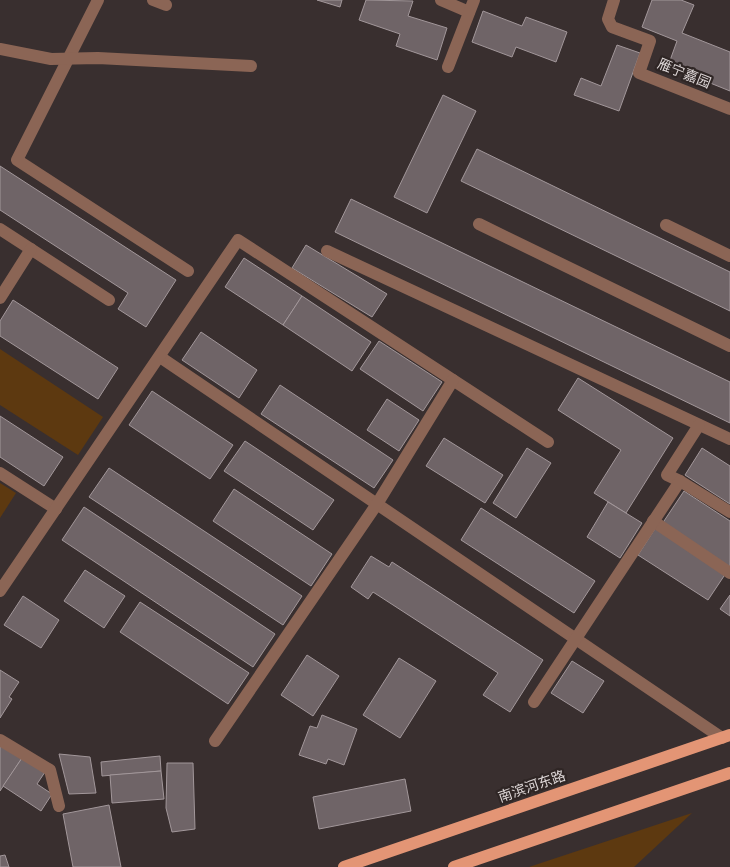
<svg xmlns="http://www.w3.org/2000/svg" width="730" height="867" font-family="'Alegreya Sans','Noto Sans SC',sans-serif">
<rect width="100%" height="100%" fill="#392f2f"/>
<!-- green -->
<g fill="#5d3910">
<path d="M0 349 103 417 78 455 0 405Z"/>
<path d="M0 483 16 493 0 518Z"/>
<path d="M692 813 634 867H529Z"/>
</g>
<!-- building -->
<g fill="#6f6467" stroke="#a2979a">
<path d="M317 0H342L340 7Z"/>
<path d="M366 0 413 1 408 16 447 28 437 60 396 46 400 34 359 20Z"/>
<path d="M652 0H681L694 5 682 33 730 52V91L668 66 677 41 642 27Z"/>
<path d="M483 11 522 26 526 17 567 32 556 62 516 47 512 57 472 42Z"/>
<path d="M617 45 640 53 619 111 574 95 581 78 601 86Z"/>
<path d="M443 95 476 111 427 213 394 197Z"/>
<path d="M477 149 730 272V311L461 181Z"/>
<path d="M0 166 176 280 146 327 118 309 128 293 0 210Z"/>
<path d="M351 199 730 382V423L335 232Z"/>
<path d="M306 245 387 294 372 317 292 268Z"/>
<path d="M244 258 302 296 283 325 225 287Z"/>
<path d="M302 296 371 342 352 371 283 325Z"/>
<path d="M13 300 118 368 98 399 0 336V321Z"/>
<path d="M201 332 257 370 239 398 182 360Z"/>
<path d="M379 341 442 382 423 411 360 369Z"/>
<path d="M578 378 673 438 626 513 594 493 621 450 558 410Z"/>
<path d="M280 385 393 460 374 488 261 414Z"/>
<path d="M152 391 233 445 210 479 129 425Z"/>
<path d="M387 399 419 420 399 451 367 430Z"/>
<path d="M0 416 63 457 44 486 0 457Z"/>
<path d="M444 438 503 475 485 503 426 466Z"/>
<path d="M245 441 334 500 313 530 224 471Z"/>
<path d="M527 448 551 463 516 518 493 503Z"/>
<path d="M702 448 730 466V504L685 475Z"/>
<path d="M109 468 302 596 283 625 89 497Z"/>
<path d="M234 489 332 554 311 586 213 521Z"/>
<path d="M684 491 730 521V568L662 524Z"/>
<path d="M608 502 642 523 620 558 587 537Z"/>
<path d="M84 507 275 634 253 667 62 540Z"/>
<path d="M481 508 595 581 574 613 461 540Z"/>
<path d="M656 527 726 573 708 600 638 555Z"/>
<path d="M371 556 389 567 392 562 543 660 510 712 483 695 498 673 373 592 368 599 351 587Z"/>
<path d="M85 570 125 596 104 628 64 601Z"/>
<path d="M730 595V616L720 609Z"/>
<path d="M23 596 59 620 41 648 4 625Z"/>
<path d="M140 602 249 673 228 704 120 632Z"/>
<path d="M307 655 339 676 313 716 281 695Z"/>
<path d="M399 658 436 681 400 738 363 715Z"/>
<path d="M572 661 604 681 583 713 551 693Z"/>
<path d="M0 670 19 682 9 697 12 699 0 718Z"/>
<path d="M322 715 357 729 344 765 328 759 326 764 299 755 310 726 317 728Z"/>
<path d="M0 744 22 758 0 791Z"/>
<path d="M59 754 90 757 96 793 69 794Z"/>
<path d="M160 756 161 771 102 776 101 762Z"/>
<path d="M22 758 45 772 37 784 52 794 41 811 3 786Z"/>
<path d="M167 763H193L195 829 172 832 166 808Z"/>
<path d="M161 771 164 799 112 803 110 775Z"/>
<path d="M405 779 411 811 319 829 313 797Z"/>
<path d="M109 805 121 867H73L63 814Z"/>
<path d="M5 855 9 867H0V856Z"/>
</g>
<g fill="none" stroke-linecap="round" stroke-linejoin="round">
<!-- minor -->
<g stroke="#8b6555" stroke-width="12">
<path d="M98 0 17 160 188 271"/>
<path d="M153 0 166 5"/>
<path d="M441 0 469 12"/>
<path d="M614 0 608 19 612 27 650 41 639 73 730 109"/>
<path d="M0 49 51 59 98 58 251 66"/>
<path d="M448 67 474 0"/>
<path d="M479 224 730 346"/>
<path d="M666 225 730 256"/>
<path d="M0 229 109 300"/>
<path d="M327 251 730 439"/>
<path d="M0 298 31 249"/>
<path d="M160 357 722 738"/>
<path d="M0 473 56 509"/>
<path d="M680 481 667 475 699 425"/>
<path d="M653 521 730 573"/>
<path d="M0 591 238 240 548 442"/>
<path d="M534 702 680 481 730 512"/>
<path d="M0 740 50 770 59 806"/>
<path d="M215 741 377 504 453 380"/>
</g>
<!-- major -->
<g stroke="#e39575" stroke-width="12">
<path d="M344 867 730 735"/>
<path d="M454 867 730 773"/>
</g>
</g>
<g text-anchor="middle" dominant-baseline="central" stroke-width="4.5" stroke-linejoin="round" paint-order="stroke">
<!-- street labels -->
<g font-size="14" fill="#ded7d7" stroke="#2f2625">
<text transform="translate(684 74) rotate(22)">雁宁嘉园</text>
<text transform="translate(532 787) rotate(-19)">南滨河东路</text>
</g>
</g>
</svg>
